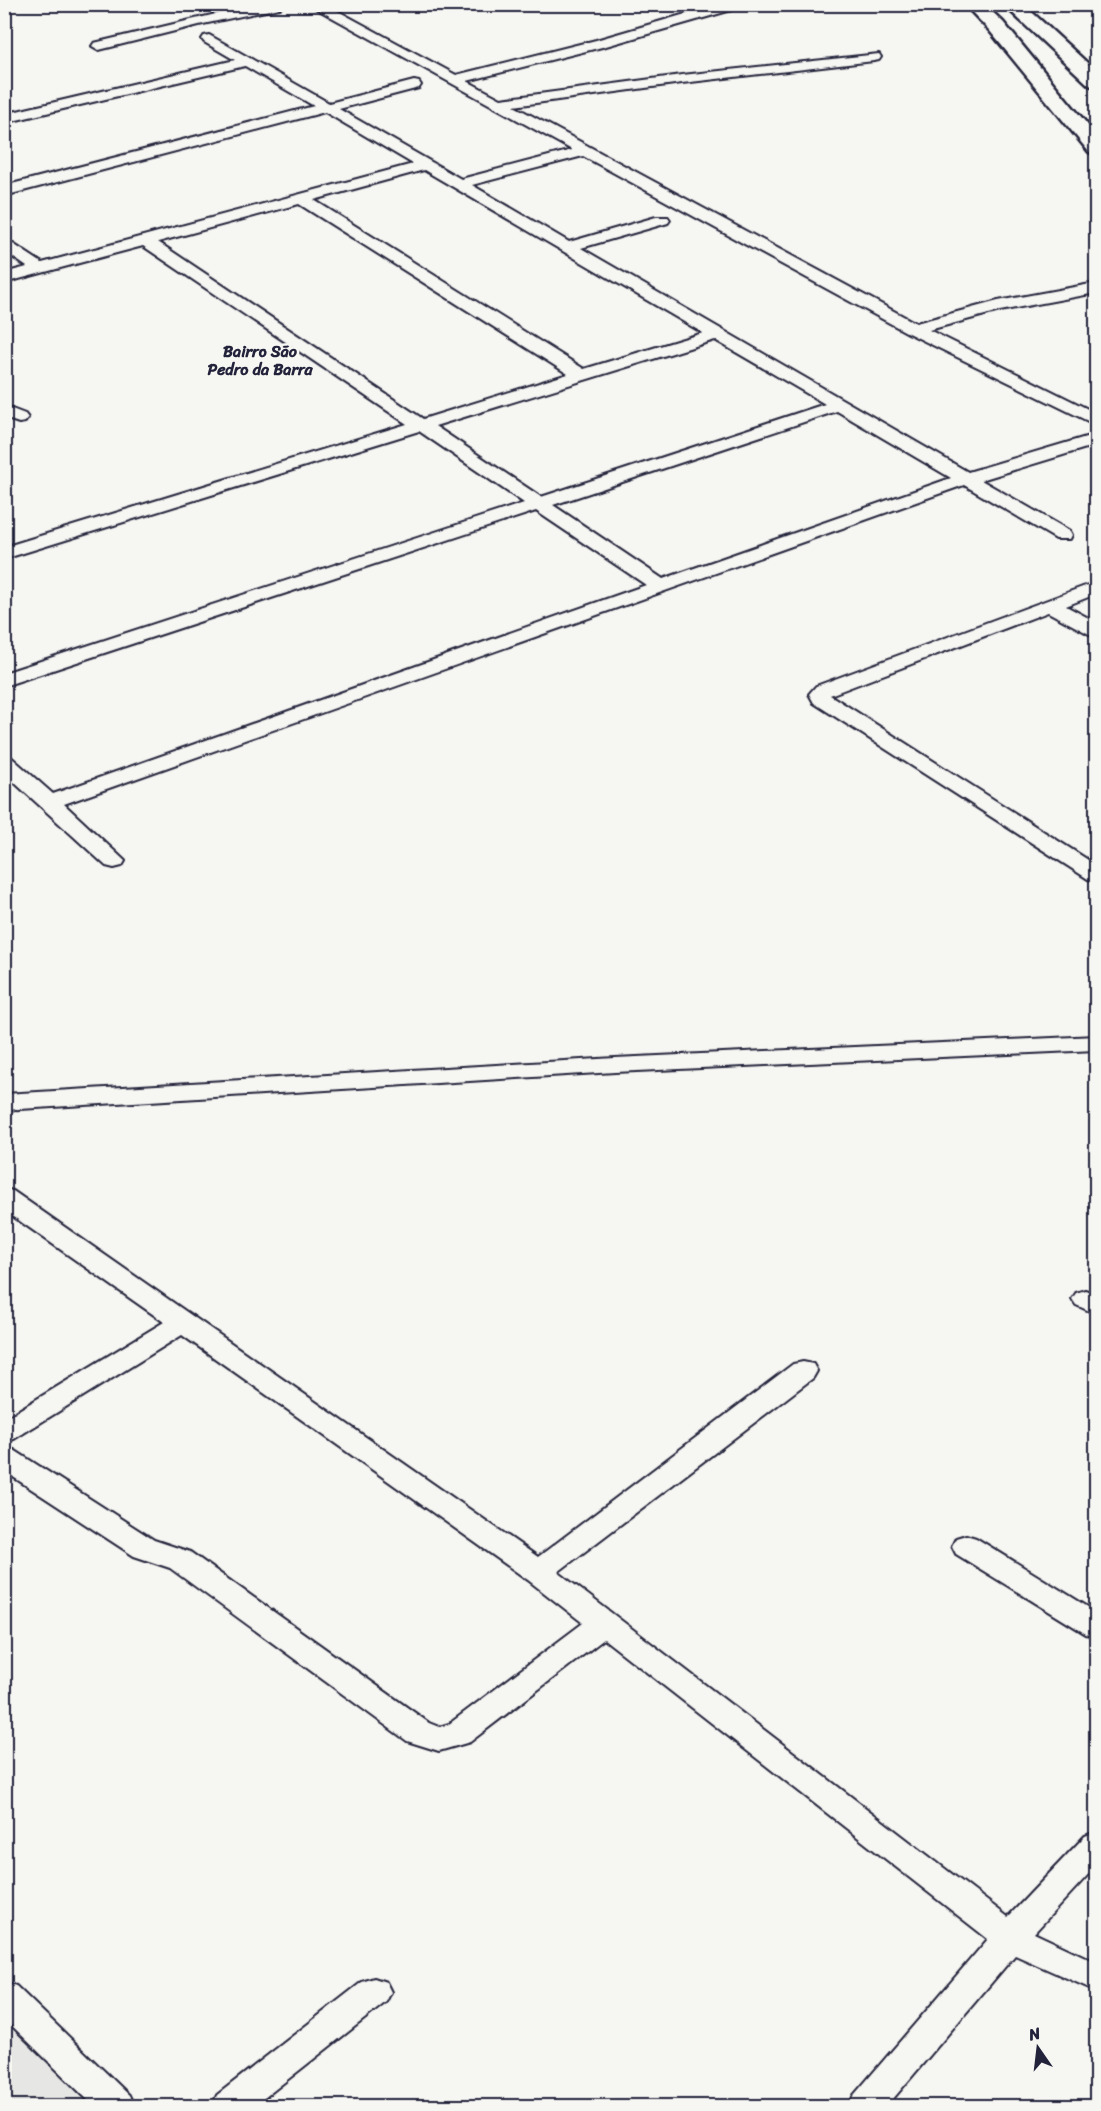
<svg xmlns="http://www.w3.org/2000/svg" width="1101" height="2111" font-family="Sriracha,sans-serif">
<rect width="100%" height="100%" fill="#f6f6f2"/>
<filter id="ink" filterUnits="userSpaceOnUse"><feTurbulence type="fractalNoise" baseFrequency=".0167" numOctaves="2"/><feDisplacementMap in="SourceGraphic" scale="12" xChannelSelector="R" yChannelSelector="G"/><feConvolveMatrix kernelMatrix="1 2 1 2 8 2 1 2 1" color-interpolation-filters="sRGB"/></filter>
<g filter="url(#ink)">
<!-- built -->
<path fill="#e6e6e4" d="M5 2013 101 2106H5Z"/>
<g fill="none" stroke-linecap="round" stroke-linejoin="round">
<defs>
<g id="minor">
<path d="M258 4H286L280 8 203 24 99 50 92 46 94 43Z"/>
<path d="M308 4H325L456 75 596 40 720 4H743L742 7 606 46 467 81 501 99 682 75 879 54 881 57 879 60 874 61 682 83 514 106 916 323 998 301 1096 283V293L1000 311 929 330 1096 413V425L908 333 583 156 472 185 569 242 656 217H668L670 220 668 223 581 248 968 472 1096 434V445L981 480 1070 531 1072 535 1070 539H1056L964 485 64 804 125 861 122 866 114 868 106 866 4 773V755L11 757 53 794 646 585 536 511 4 686V673L524 503 419 431 4 559V547L407 424 143 246 4 283V273L27 267 4 251V238L42 263 413 164 325 112 4 196V186L314 106 245 66 4 123V114L235 60 204 42 202 39 204 36 209 35 329 103 414 81 419 82 421 85 419 88 339 109 461 179 572 150ZM424 170 703 333 584 369 314 200ZM299 204 568 374 423 419 158 242ZM715 340 825 404 541 497 435 426ZM837 411 951 478 663 579 553 505Z"/>
<path d="M4 406 25 414 28 418 25 422 19 423 4 418Z"/>
<path d="M1096 582V594L1066 606 1096 622V636L1089 634 1048 612 830 695 1096 865V881L1088 879 814 703 809 694 816 686Z"/>
<path d="M1096 1036V1050L615 1072 4 1110V1094L615 1058Z"/>
<path d="M4 1189 13 1191 538 1557 793 1364 803 1362 813 1364 817 1371 813 1378 558 1572 1008 1917 1085 1836 1096 1832V1866L1034 1933 1096 1962V1991L1015 1955 887 2106H849L854 2095 988 1939 604 1639 470 1742 439 1751 407 1741 170 1568 134 1556 4 1471V1447L14 1450 154 1540 190 1552 429 1723 439 1727 449 1724 583 1623 528 1580 182 1335 14 1439 4 1442V1419L164 1322 4 1210Z"/>
<path d="M1085 1290 1096 1294V1314L1076 1305 1072 1299 1076 1293Z"/>
<path d="M966 1535 976 1538 1096 1612V1637L1086 1634 956 1554 952 1546 956 1538Z"/>
<path d="M374 1978 386 1982 391 1992 386 2002 254 2106H212L217 2095 362 1982Z"/>
<path d="M4 1982 16 1986 129 2095 134 2106H94L4 2018Z"/>
</g>
<g id="secondary">
<path d="M964 4H984L1003 22 1096 135V154L1089 152 989 30Z"/>
<path d="M1003 4H1023L1096 71V87L1089 85Z"/>
</g>
</defs>
<!-- minor casing -->
<use href="#minor" stroke="#22223b" stroke-width="4"/>
<!-- secondary casing -->
<use href="#secondary" stroke="#22223b" stroke-width="5"/>
<!-- minor -->
<use href="#minor" fill="#f6f6f2" fill-rule="evenodd"/>
<!-- secondary -->
<use href="#secondary" fill="#f6f6f2" fill-rule="evenodd"/>
</g>
</g>
<g text-anchor="middle" dominant-baseline="central" stroke-width="5" stroke-linejoin="round" paint-order="stroke">
<!-- far-neighbourhood labels -->
<g font-size="16" font-weight="bold" fill="#22223b" stroke="#f6f6f2">
<text x="260" y="351">Bairro São<tspan x="260" dy="18">Pedro da Barra</tspan></text>
</g>
</g>
<!-- margin -->
<rect width="1101" height="2111" fill="none" stroke="#f6f6f2" stroke-width="24"/>
<rect x="12" y="12" width="1077" height="2087" fill="none" stroke="#22223b" stroke-width="2" filter="url(#ink)"/>
<!-- north arrow -->
<g transform="translate(1038 2048) rotate(346)" stroke="#f6f6f2" stroke-width="4.5" paint-order="stroke">
<path d="M0-4.5L10 22L0 15L-10 22Z" fill="#22223b"/>
<text y="-9" font-size="16" font-weight="bold" text-anchor="middle" fill="#22223b">N</text>
</g>
</svg>
